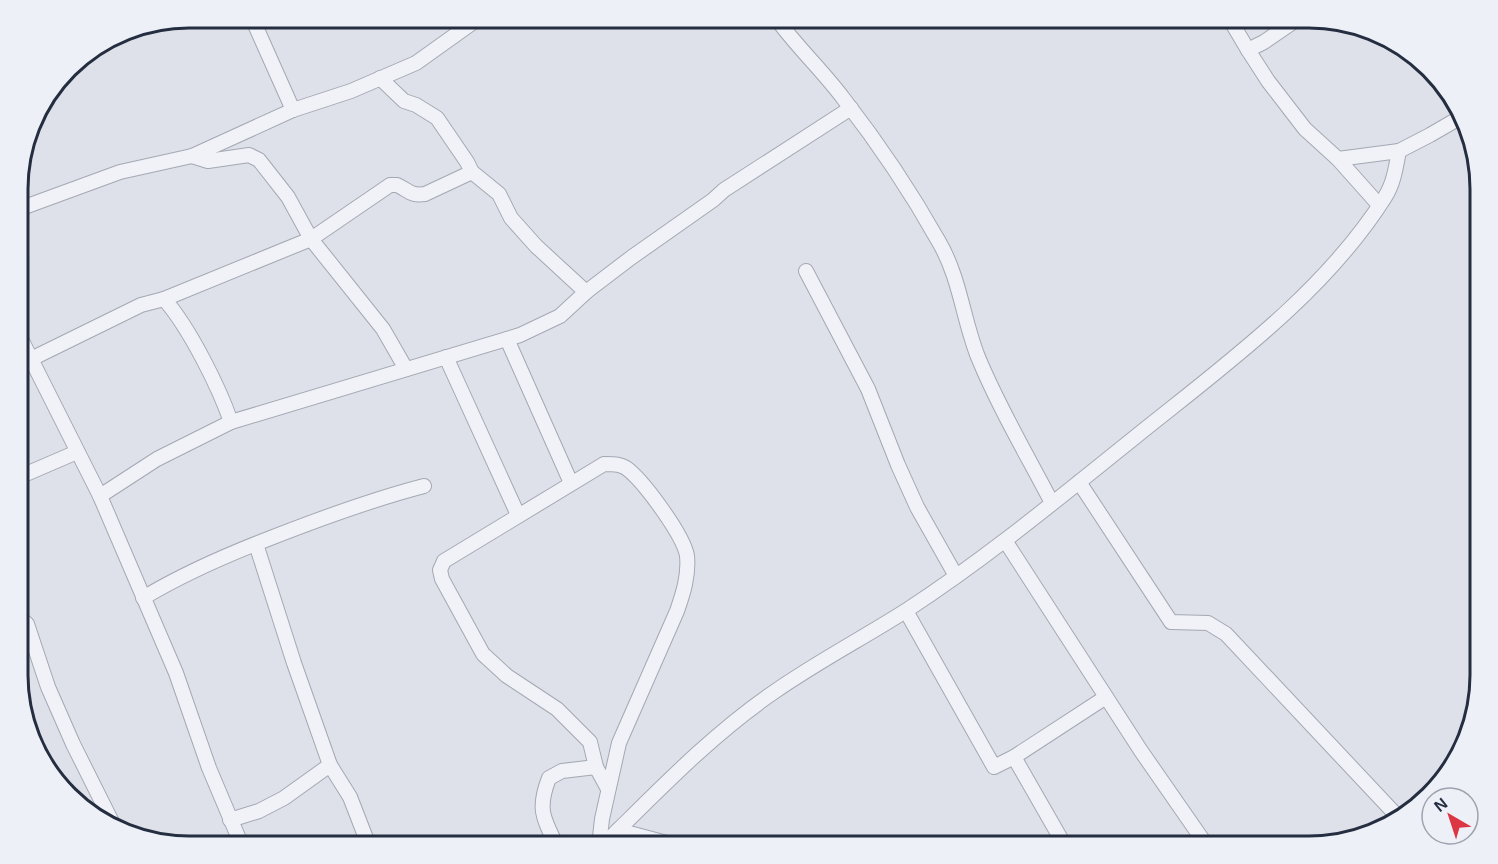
<svg xmlns="http://www.w3.org/2000/svg" width="1498" height="864" font-family="Helvetica,sans-serif">
<rect width="100%" height="100%" fill="#dee1e9"/>
<g fill="none" stroke-linecap="round" stroke-linejoin="round">
<defs>
<g id="minor">
<path d="M252 18 293 110"/>
<path d="M776 18C796 46 822 70 843 98 878 143 911 192 939 242 960 278 963 319 978 357 999 408 1027 455 1052 503"/>
<path d="M1229 18 1248 50"/>
<path d="M1299 18 1264 42 1248 50 1268 81 1305 129 1338 159 1379 205"/>
<path d="M380 78 404 101 416 105 437 118 467 162 472 172 499 194 511 218 536 246 586 292"/>
<path d="M192 156 208 161 249 155 259 160 288 197 311 239 383 329 406 369"/>
<path d="M1338 159 1399 151 1430 135 1461 117"/>
<path d="M19 209 120 172 192 156 293 110 351 91 416 63 479 18"/>
<path d="M806 271 868 389 898 465 917 507 956 576"/>
<path d="M164 299 311 239 390 185H397C410 191 410 196 425 194L472 172"/>
<path d="M19 335 100 496 176 673 209 768 242 846"/>
<path d="M507 339 571 483"/>
<path d="M446 357 518 515"/>
<path d="M31 359 141 305 164 299C189 327 219 387 231 422"/>
<path d="M19 477 77 452"/>
<path d="M1079 482 1171 622 1208 623 1226 634 1399 818"/>
<path d="M100 496 157 459 231 422 520 335 560 316 586 292 632 257 713 200 724 190 851 108"/>
<path d="M1006 542 1141 751 1207 846"/>
<path d="M143 598C183 574 224 556 268 539 319 519 370 500 424 486"/>
<path d="M906 611 994 767 1014 757 1106 697"/>
<path d="M19 617 27 624 48 687 73 744 114 826"/>
<path d="M1014 757 1065 846"/>
<path d="M330 765 350 797 369 846"/>
<path d="M230 820 259 811 284 798 330 765 294 663 256 544"/>
<path d="M618 830 678 846"/>
<path d="M557 846C543 818 537 809 549 778L562 771 596 767"/>
<path d="M599 846 602 819 619 743 677 611C683 594 689 575 687 556 684 536 646 485 630 471 623 464 614 464 604 464L444 561 440 570 442 579 483 654 507 676 557 709 590 742 596 767 608 789"/>
<path d="M602 846C657 792 711 735 774 692 817 662 863 638 907 610 988 557 1059 498 1134 438 1222 367 1324 294 1385 197 1394 183 1396 166 1399 151"/>
</g>
</defs>
<!-- minor casing -->
<use href="#minor" stroke="#a3a8b3" stroke-width="16"/>
<!-- minor -->
<use href="#minor" stroke="#f1f2f7" stroke-width="14"/>
</g>
<!-- crop -->
<path d="M0 0H1498V864H0ZM189 28H1309A161 161 0 0 1 1470 189V675A161 161 0 0 1 1309 836H189A161 161 0 0 1 28 675V189A161 161 0 0 1 189 28Z" fill="#edf0f6" fill-rule="evenodd"/>
<path fill="none" stroke="#252e41" stroke-width="3" d="M189 28H1309A161 161 0 0 1 1470 189V675A161 161 0 0 1 1309 836H189A161 161 0 0 1 28 675V189A161 161 0 0 1 189 28Z"/>
<!-- north arrow -->
<g transform="translate(1450 816) rotate(321)"><circle r="28" fill="#edf0f6" stroke="#9da2ae" stroke-width="1.5"/>
<path d="M0-4.5L10 22L0 15L-10 22Z" fill="#dc3543"/>
<text y="-9" font-size="16" font-weight="bold" text-anchor="middle" fill="#252e41">N</text>
</g>
</svg>
